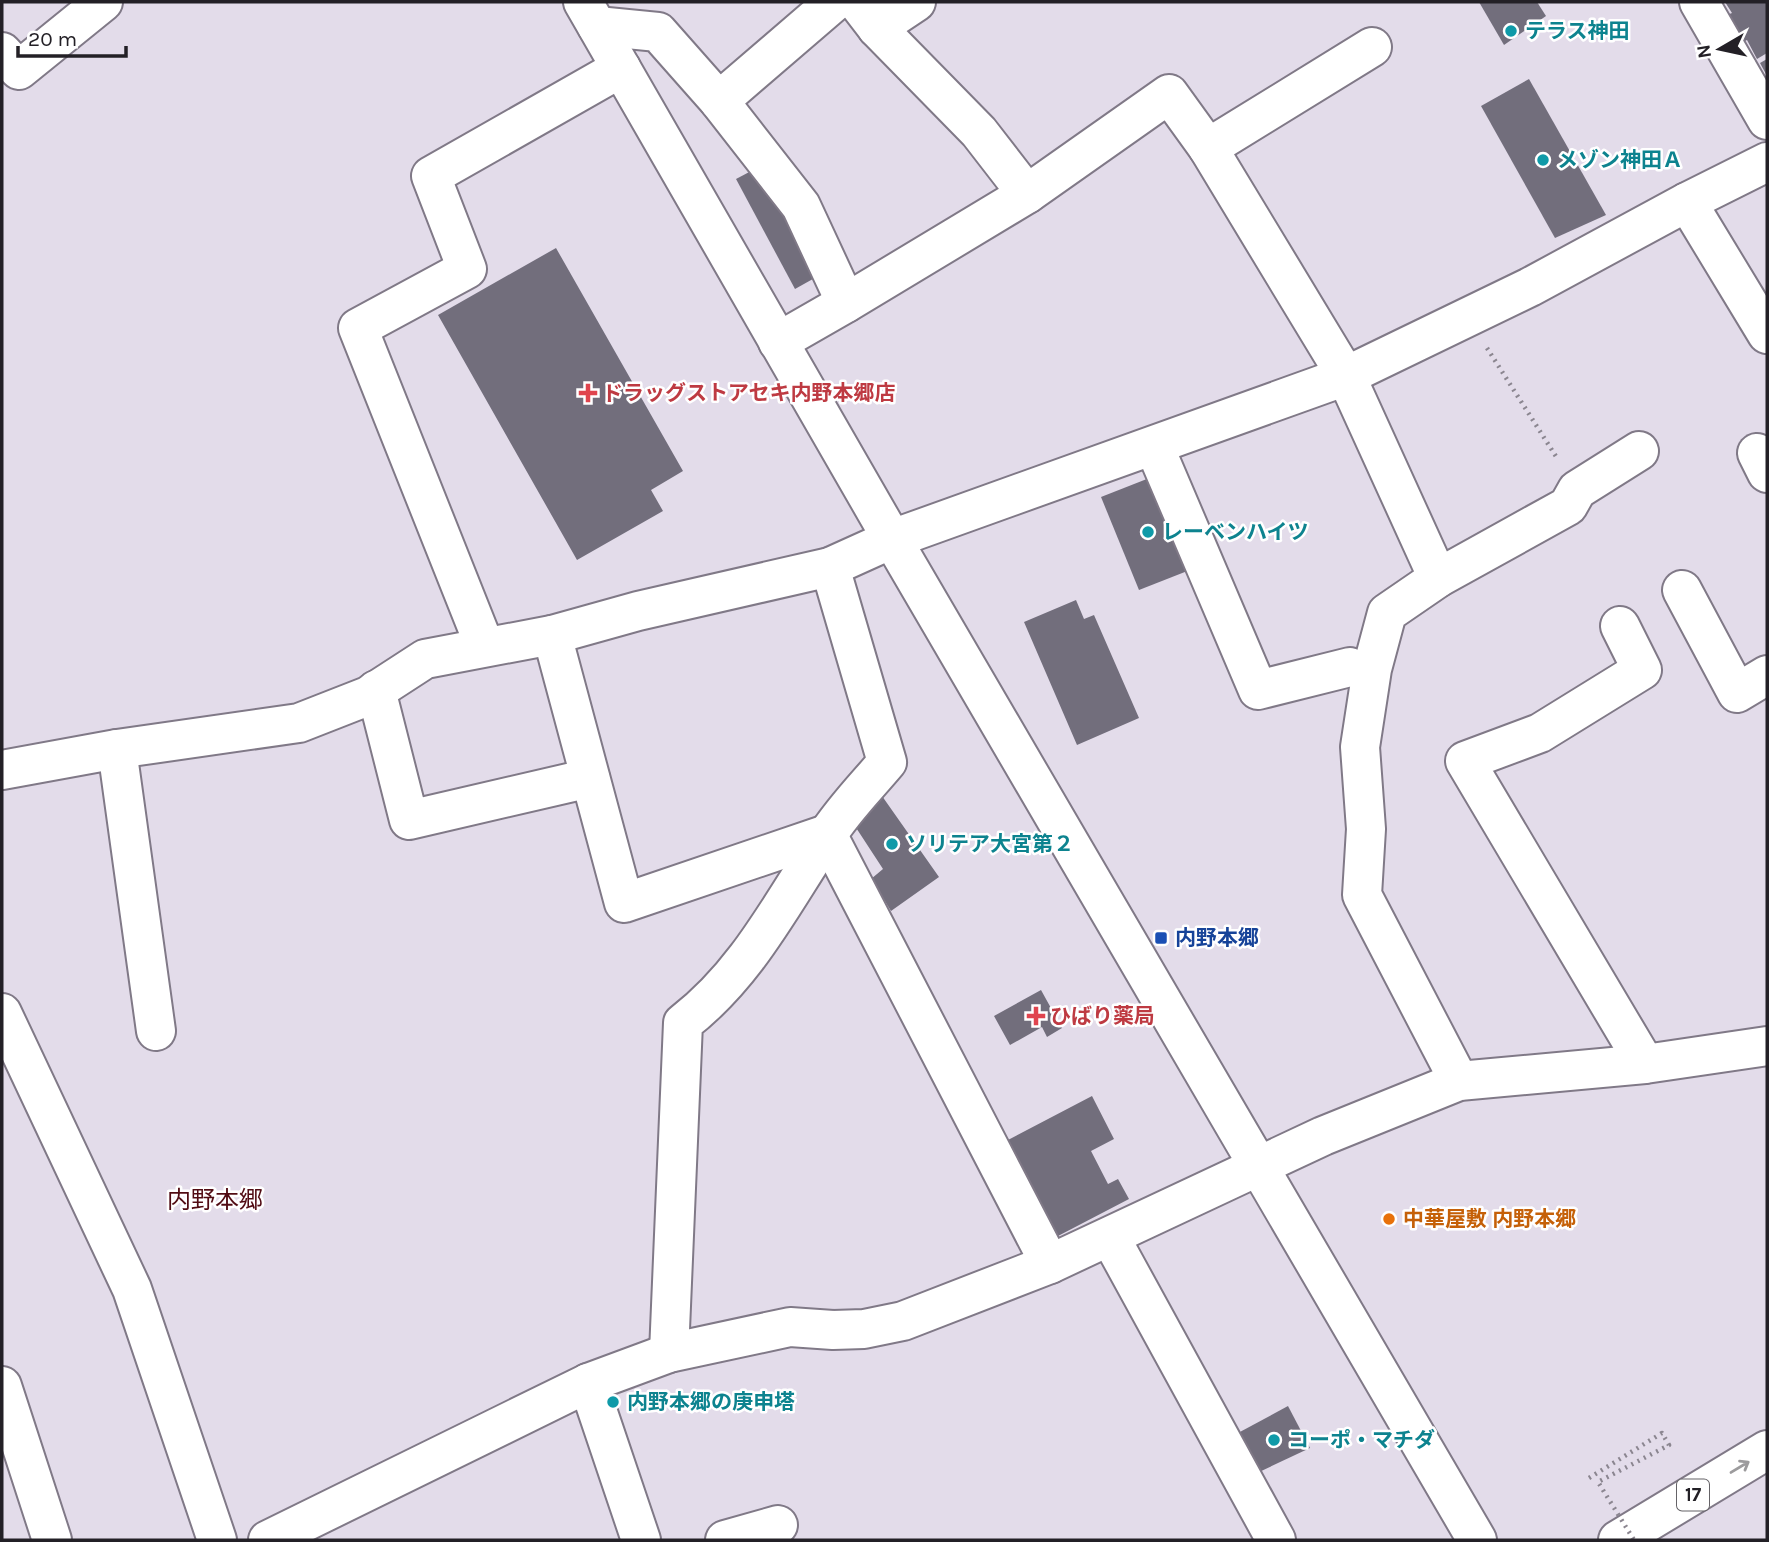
<svg xmlns="http://www.w3.org/2000/svg" width="1769" height="1542" font-family="Karla,'Noto Sans JP',sans-serif">
<rect width="100%" height="100%" fill="#e3dcea"/>
<!-- building -->
<g fill="#726e7c">
<path d="M1479 2H1537L1546 16 1504 45Z"/>
<path d="M1725 2H1767V53L1757 59 1747 40 1741 43 1727 15 1732 13Z"/>
<path d="M1767 59V76L1760 63Z"/>
<path d="M1529 79 1606 215 1555 238 1481 106Z"/>
<path d="M755 169 791 209 820 275 795 289 736 179Z"/>
<path d="M556 248 683 471 651 490 663 511 577 560 438 315Z"/>
<path d="M1157 475 1195 568 1139 590 1101 497Z"/>
<path d="M1076 600 1084 619 1094 615 1139 718 1077 745 1024 622Z"/>
<path d="M882 796 939 877 891 911 871 879 883 869 851 820Z"/>
<path d="M1041 990 1062 1028 1047 1037 1042 1027 1010 1045 994 1016Z"/>
<path d="M1092 1096 1114 1139 1091 1151 1108 1184 1118 1179 1129 1199 1058 1236 1008 1140Z"/>
<path d="M1288 1406 1310 1448 1257 1473 1238 1433Z"/>
</g>
<g fill="none" stroke-linecap="round" stroke-linejoin="round">
<defs>
<g id="minor">
<path d="M583 2 892 539 1477 1540"/>
<path d="M857 2 877 28 979 132 1027 194"/>
<path d="M1699 2 1767 120"/>
<path d="M597 26 658 32 719 101 801 206 846 303"/>
<path d="M877 28 916 2"/>
<path d="M2 52 19 70 103 2"/>
<path d="M719 101 834 2"/>
<path d="M1208 148 1372 47"/>
<path d="M1687 202 1767 334"/>
<path d="M778 342 846 303 1027 194 1169 94 1208 148 1346 376 1438 578"/>
<path d="M1154 446 1258 690 1350 667"/>
<path d="M1757 453 1767 473"/>
<path d="M1682 590 1737 693 1767 675"/>
<path d="M1620 626 1642 670 1540 733 1465 761 1645 1064"/>
<path d="M552 635 624 903 827 834"/>
<path d="M485 647 358 328 467 269 431 176 621 68"/>
<path d="M376 690 409 820 590 778"/>
<path d="M117 749 156 1031"/>
<path d="M2 770 117 749 299 723 368 696 425 659 552 635 638 611 830 567 892 539 1346 376 1530 287 1687 202 1767 162"/>
<path d="M827 834 1050 1264"/>
<path d="M2 1013 132 1289 217 1540"/>
<path d="M1459 1081 1362 895 1366 829 1360 747 1372 669 1387 613 1438 578 1568 506 1577 490 1639 451"/>
<path d="M1110 1237 1276 1540"/>
<path d="M669 1353 683 1023C747 974 782 903 826 837 843 810 866 787 887 762L830 567"/>
<path d="M588 1383 641 1540"/>
<path d="M2 1386 52 1540"/>
<path d="M268 1540 588 1383 669 1353 790 1327 833 1330 864 1329 903 1321 1050 1264 1323 1136 1459 1081 1645 1064 1767 1046"/>
<path d="M725 1540 778 1525"/>
</g>
<path id="highway" d="M1618 1540 1767 1450"/>
</defs>
<!-- minor casing -->
<use href="#minor" stroke="#807987" stroke-width="42"/>
<!-- highway casing -->
<use href="#highway" stroke="#807987" stroke-width="42"/>
<!-- path -->
<path stroke="#8b8690" stroke-width="4.5" stroke-dasharray="2 5" stroke-linecap="butt" d="M1487 348 1557 458"/>
<!-- minor -->
<use href="#minor" stroke="#fff" stroke-width="38"/>
<!-- highway -->
<use href="#highway" stroke="#fff" stroke-width="38"/>
<!-- path-bridge -->
<path stroke="#8b8690" stroke-width="4.5" stroke-dasharray="2 5" stroke-linecap="butt" d="M1589 1478 1662 1433 1669 1445 1598 1482 1634 1540"/>
</g>
<!-- one-way arrows -->
<defs><path id="oneway-shaft" d="M-6 0H5M1.5-3L5.5 0L1.5 3" fill="none" stroke-width="1.6" stroke-linecap="round" stroke-linejoin="round" transform="scale(1.75)"/></defs>
<use stroke="#9c9b9d" href="#oneway-shaft" transform="translate(1740 1467) rotate(-31)"/>
<!-- markers -->
<g fill="#0f9aa8" stroke="#fff" stroke-width="2.5">
<circle cx="1511" cy="31" r="7"/>
<circle cx="1543" cy="160" r="7"/>
<circle cx="1148" cy="532" r="7"/>
<circle cx="892" cy="844" r="7"/>
<circle cx="613" cy="1402" r="7"/>
<circle cx="1274" cy="1440" r="7"/>
</g>
<g fill="#e0444e" stroke="#fff" stroke-width="2.5">
<path d="M584.5 382.5h7v7h7v7h-7v7h-7v-7h-7v-7h7z"/>
<path d="M1032.5 1005.5h7v7h7v7h-7v7h-7v-7h-7v-7h7z"/>
</g>
<rect fill="#1a4fb4" stroke="#fff" stroke-width="2.5" x="1154" y="931" width="14" height="14" rx="3.5"/>
<circle fill="#e8710a" stroke="#fff" stroke-width="2.5" cx="1389" cy="1219" r="7"/>
<g text-anchor="middle" dominant-baseline="central" stroke-width="5" stroke-linejoin="round" paint-order="stroke">
<!-- shield labels -->
<rect fill="#fff" stroke="#656367" stroke-width="2" x="1677" y="1479.5" width="32" height="31" rx="5"/>
<g font-size="19" font-weight="bold" fill="#232026">
<text x="1693" y="1495">17</text>
</g>
<!-- culture labels -->
<g font-size="21" font-weight="bold" fill="#0d838f" stroke="#fff" text-anchor="start">
<text x="1525" y="31">テラス神田</text>
<text x="1557" y="160">メゾン神田Ａ</text>
<text x="1162" y="532">レーベンハイツ</text>
<text x="906" y="844">ソリテア大宮第２</text>
<text x="627" y="1402">内野本郷の庚申塔</text>
<text x="1288" y="1440">コーポ・マチダ</text>
</g>
<!-- health labels -->
<g font-size="21" font-weight="bold" fill="#be3a42" stroke="#fff" text-anchor="start">
<text x="602" y="393">ドラッグストアセキ内野本郷店</text>
<text x="1050" y="1016">ひばり薬局</text>
</g>
<!-- transit labels -->
<g font-size="21" font-weight="bold" fill="#164399" stroke="#fff" text-anchor="start">
<text x="1175" y="938">内野本郷</text>
</g>
<!-- food labels -->
<g font-size="21" font-weight="bold" fill="#c56008" stroke="#fff" text-anchor="start">
<text x="1403" y="1219">中華屋敷 内野本郷</text>
</g>
<!-- quarter labels -->
<g font-size="24" fill="#510b13" stroke="#fff">
<text x="215" y="1200">内野本郷</text>
</g>
</g>
<!-- border -->
<rect width="1769" height="1542" fill="none" stroke="#232026" stroke-width="7"/>
<!-- north arrow -->
<g transform="translate(1720 49) rotate(261)" stroke="#ffffff" stroke-width="5" paint-order="stroke">
<path d="M0-5L12 26L0 18L-12 26Z" fill="#232026"/>
<text y="-10" font-size="19" font-weight="bold" text-anchor="middle" fill="#232026">N</text>
</g>
<!-- scale -->
<path d="M18 46v10h108v-10" fill="none" stroke="#232026" stroke-width="3.5"/>
<text x="28" y="46" font-size="21" fill="#232026" stroke="#ffffff" stroke-width="5" paint-order="stroke">20 m</text>
</svg>
